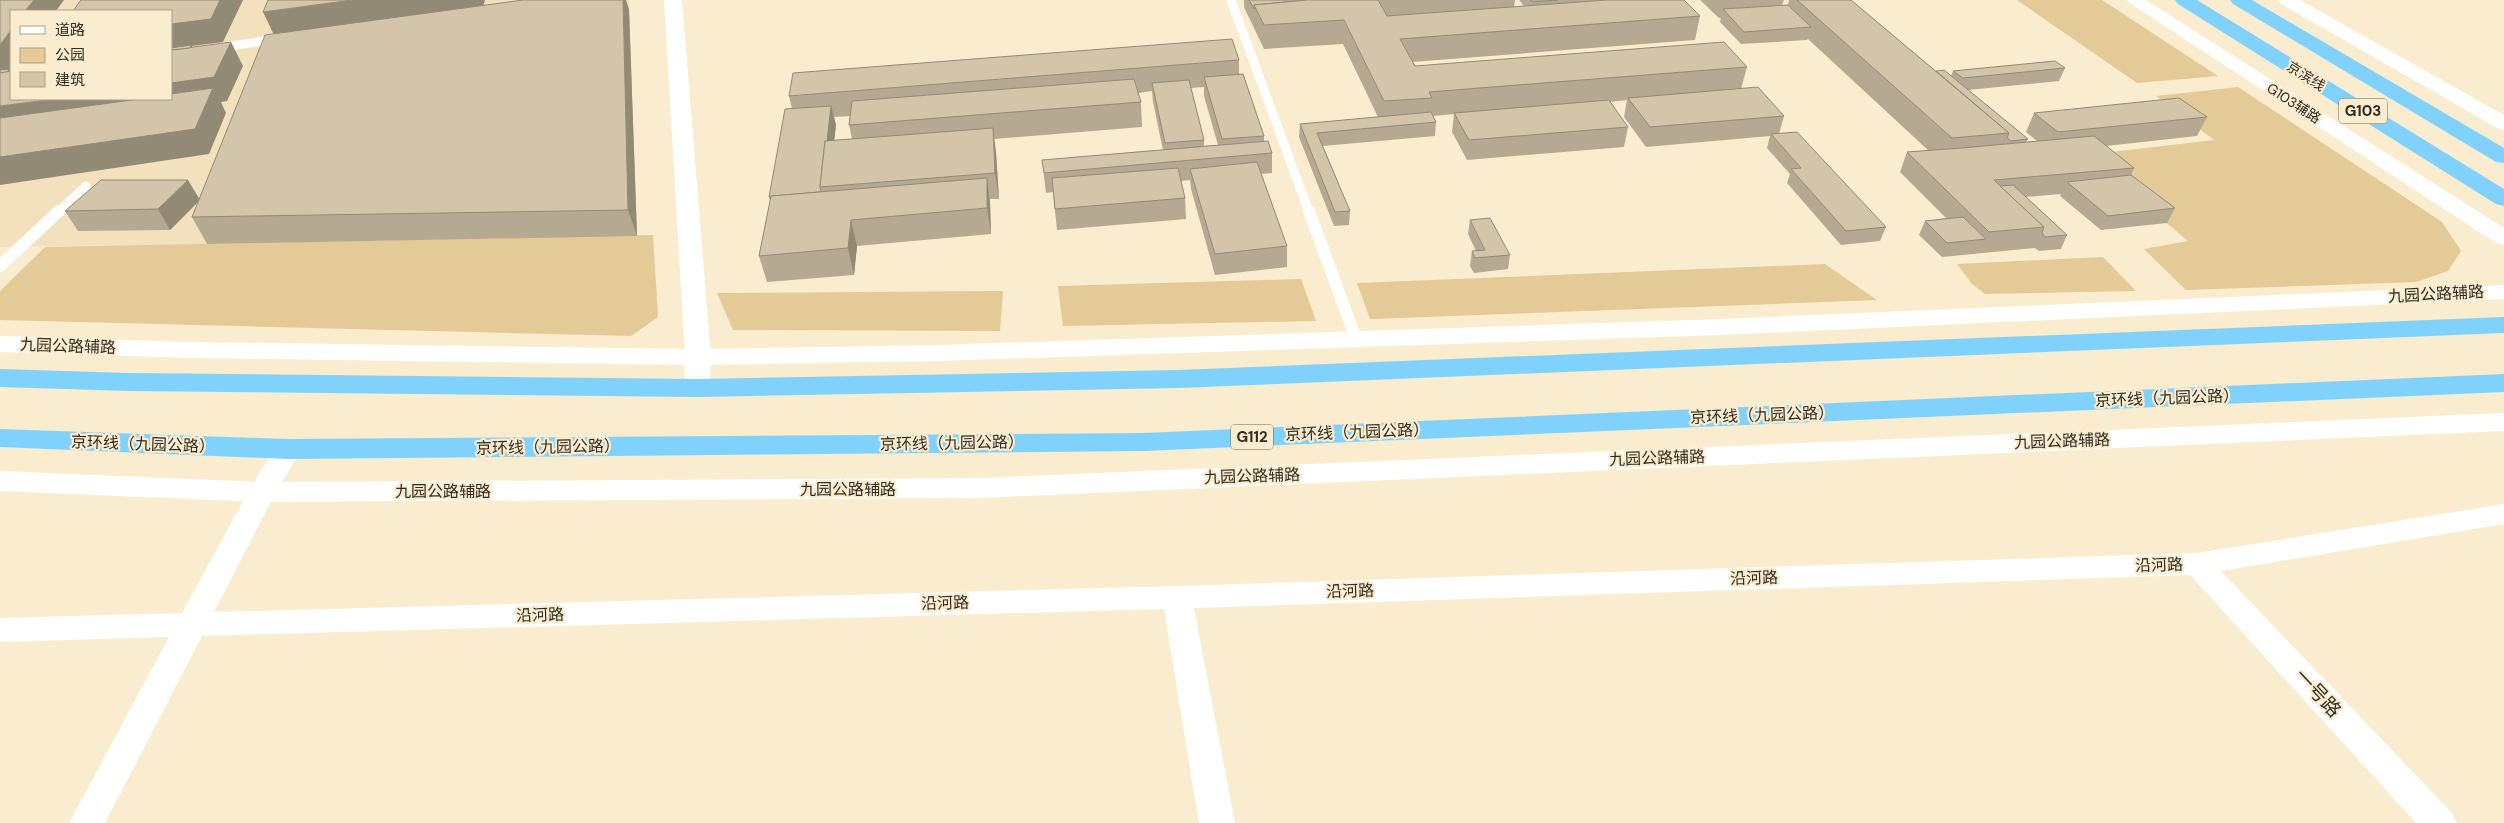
<svg xmlns="http://www.w3.org/2000/svg" width="2504" height="823" font-family="'DM Sans','Noto Sans SC',sans-serif">
<rect width="100%" height="100%" fill="#faeccf"/>
<!-- built -->
<path fill="#f3e1bd" fill-rule="evenodd" d="M0 0H629V9L277 59 207 244 0 247ZM11 11H171V99H11Z"/>
<!-- green -->
<g fill="#e3ca96">
<path d="M2017 0H2102L2218 76 2137 83Z"/>
<path d="M2238 87 2442 222 2461 251 2448 271 2416 282 2186 290 2144 249 2188 241 2085 155 2214 140 2156 96Z"/>
<path d="M653 235 658 317 631 336 0 320V291L45 247Z"/>
<path d="M2103 257 2136 291 1985 294 1972 284 1957 264Z"/>
<path d="M1825 264 1877 300 1370 319 1357 283Z"/>
<path d="M1301 279 1316 321 1063 326 1058 286Z"/>
<path d="M1003 291 1000 331 733 330 717 293Z"/>
</g>
<g fill="none" stroke-linecap="round" stroke-linejoin="round">
<!-- lane-far1 -->
<g stroke="#fff" stroke-width="9">
<path d="M1231 0 1309 212"/>
<path d="M216 48 278 39"/>
<path d="M58 212 86 186"/>
</g>
<!-- lane -->
<g stroke="#fff" stroke-width="12">
<path d="M1309 211 1356 339"/>
<path d="M0 266 59 211"/>
</g>
<!-- street -->
<g fill="#fff" fill-rule="evenodd">
<path d="M664 0H682L711 357 710 388 706 394 697 396 688 394 684 388 685 357Z"/>
<path d="M288 440 298 443 302 449 276 492 214 612 1177 586 2197 553 2504 504V524L2221 571 2451 812 2457 823H2416L2190 575 1194 608 1235 823H1199L1164 609 202 636 105 823H69L169 637 0 642V618L182 613 248 492 278 443Z"/>
</g>
<!-- secondary -->
<g fill="#fff" fill-rule="evenodd">
<path d="M2125 0H2146L2504 228V245L2496 243Z"/>
<path d="M2278 0H2300L2504 115V130L2497 128 2281 4Z"/>
<path d="M2504 285V299L1721 335 937 361 698 365 191 358 0 352V336L191 342 698 349 937 345 1721 319Z"/>
<path d="M2504 413V431L981 498 262 502 0 491V471L262 482 981 478Z"/>
</g>
<!-- highway -->
<g fill="#81d1fd" fill-rule="evenodd">
<path d="M2175 0H2197L2504 189V206L2496 204 2178 4Z"/>
<path d="M2230 0H2252L2504 148V163L2496 162 2233 4Z"/>
<path d="M2504 317V333L1179 388 697 397 129 391 0 387V369L129 373 697 379 1179 370Z"/>
<path d="M2504 374V392L1143 451 288 459 0 447V429L288 439 1143 433Z"/>
</g>
</g>
<!-- wall -->
<g fill="#b5a991" fill-rule="evenodd">
<path d="M1244 0H1515L1514 7 1524 6 1519 0H1684L1700 16 1695 40 1412 62 1415 66 1747 67 1741 89 1784 116 1779 134 1886 227 1880 241 1841 245 1787 183 1790 174 1767 148 1770 136 1646 147 1624 117 1627 100 1610 102 1628 127 1624 147 1467 160 1452 132 1454 114 1433 116 1436 122 1435 136 1323 146 1350 211 1349 225 1334 226 1299 137 1300 124 1378 117 1343 44 1264 49 1244 7Z"/>
<path d="M1700 0H1784L1782 5H1788L1789 0H1851L1936 71 1951 76 1953 71 2065 68 2059 81 1968 90 2028 139 2026 142 2037 141 2026 132 2034 113 2207 117 2197 136 2106 146 2134 168 2131 175 2175 208 2167 223 2101 230 2060 196 2061 194 2026 197 2067 235 2061 249 2039 251 2035 248 1942 257 1919 235 1925 221 1946 218 1900 172 1907 152 1929 151 1808 39 1807 40 1741 44 1720 22 1721 18H1719Z"/>
<path d="M484 5 629 9 637 236 207 244 192 217 199 201 170 230 78 231 65 211 199 199Z"/>
<path d="M1239 60V74L1264 136V141L1272 153V173L1261 174 1287 246V267L1215 275 1191 189 1190 180 1181 181 1185 198 1186 219 1057 230 1053 192 1046 193 1042 160 1163 150 1153 102 1152 91 1138 93 1141 102 1142 127 994 139 996 153 999 199H990L991 234 857 246 854 275 767 282 759 256 770 201 769 197 792 109 789 96ZM1204 87V96L1218 145 1204 146V140L1191 88ZM850 116 849 125 852 139 834 140 836 125 834 117Z"/>
<path d="M1470 220 1510 255 1508 269 1474 273 1470 266 1472 251H1476L1468 234Z"/>
</g>
<!-- shaded-wall -->
<g fill="#938a76">
<path d="M34 0H64L56 11H25Z"/>
<path d="M220 0H243L223 42 192 46 198 58 171 49V24Z"/>
<path d="M353 0H485L483 7 274 35 263 12Z"/>
<path d="M623 0H626L629 9 637 236 628 210Z"/>
<path d="M11 30V70H10L11 72 0 71V45Z"/>
<path d="M231 42 243 66 227 101 221 102 226 113 209 154 0 185V106L55 99H171V83Z"/>
<path d="M831 106 836 125 829 187H821Z"/>
<path d="M993 128 996 153 999 199 995 173Z"/>
<path d="M987 178 990 204 991 234 987 208Z"/>
<path d="M188 180 200 200 170 230 158 209Z"/>
<path d="M851 220 857 246 854 275 848 248Z"/>
</g>
<!-- building -->
<g fill="#d2c5a9" stroke="#938a76">
<path d="M0 0H34L25 11H11V30L0 45Z"/>
<path d="M81 0H220L211 19 171 24V11H73Z"/>
<path d="M268 0H353L263 12Z"/>
<path d="M523 0H623L628 210 192 217 265 35Z"/>
<path d="M1249 0H1307L1254 5V9Z"/>
<path d="M1307 0H1378L1387 16 1607 0H1684L1700 16 1400 39 1415 66 1724 42 1747 67 1429 92 1432 98 1384 101 1344 20 1264 25 1254 5Z"/>
<path d="M1531 0H1558L1532 2Z"/>
<path d="M1797 0H1851L2009 133 1952 138Z"/>
<path d="M1788 5 1811 27 1744 32 1723 9Z"/>
<path d="M1232 39 1239 60 789 96 793 73Z"/>
<path d="M231 42 214 77 171 83V50Z"/>
<path d="M191 45 190 48 171 50V48Z"/>
<path d="M2055 61 2065 68 1963 78 1953 71Z"/>
<path d="M9 69 7 72 0 73V70Z"/>
<path d="M1944 70 2028 139 2011 141 2007 138 2009 133 1936 71Z"/>
<path d="M11 71V99H55L0 106V73Z"/>
<path d="M1243 74 1264 136 1222 139 1204 77Z"/>
<path d="M1134 79 1141 102 849 125 852 101Z"/>
<path d="M1189 80 1204 140 1165 143 1152 83Z"/>
<path d="M1758 87 1784 116 1650 127 1628 98Z"/>
<path d="M213 88 195 129 0 157V118L139 99H171V94Z"/>
<path d="M2179 98 2207 117 2058 132 2034 113Z"/>
<path d="M1609 100 1628 127 1469 140 1454 113Z"/>
<path d="M831 106 827 141H825L820 187 821 192 771 196V197H769L785 109Z"/>
<path d="M1431 112 1436 122 1317 133 1350 211 1335 212 1300 124Z"/>
<path d="M993 128 995 173 820 187 825 141Z"/>
<path d="M1797 132 1886 227 1846 231 1791 169 1801 168 1771 134Z"/>
<path d="M2094 136 2134 168 1994 180 2044 227 1989 232 1907 152 1962 148Z"/>
<path d="M1268 141 1272 153 1044 173 1042 160Z"/>
<path d="M1257 162 1287 246 1215 254 1190 169Z"/>
<path d="M1178 168 1185 198 1055 209 1052 178Z"/>
<path d="M2131 175 2175 208 2108 216 2067 182Z"/>
<path d="M987 178V208L851 220 848 248 759 256 771 196Z"/>
<path d="M101 180H188L158 209 65 211Z"/>
<path d="M2013 185 2067 235 2045 237 2042 233 2044 227 2000 186Z"/>
<path d="M1963 217 1986 239 1947 243 1925 221Z"/>
<path d="M1490 218 1510 255 1475 258 1472 251 1485 250 1470 220Z"/>
</g>
<g text-anchor="middle" dominant-baseline="central" stroke-width="4.5" stroke-linejoin="round" paint-order="stroke">
<!-- far-street labels -->
<g font-size="14" fill="#312b20" stroke="#faeccf">
<text transform="translate(2306 76) rotate(32)">京滨线</text>
<text transform="translate(2294 103) rotate(33)">G103辅路</text>
</g>
<!-- shield labels -->
<g fill="#faeccf" stroke="#6d6554" stroke-width="1">
<rect x="2339" y="98.5" width="48" height="25" rx="4"/>
<rect x="1231" y="424.5" width="42" height="25" rx="4"/>
</g>
<g font-size="15" font-weight="bold" fill="#312b20">
<text x="2363" y="111">G103</text>
<text x="1252" y="437">G112</text>
</g>
<!-- street labels -->
<g font-size="16" fill="#312b20" stroke="#faeccf">
<text transform="translate(2436 294) rotate(-3)">九园公路辅路</text>
<text transform="translate(68 346) rotate(2)">九园公路辅路</text>
<text transform="translate(2167 398) rotate(-2)">京环线（九园公路）</text>
<text transform="translate(1762 415) rotate(-2)">京环线（九园公路）</text>
<text transform="translate(1357 432) rotate(-2)">京环线（九园公路）</text>
<text transform="translate(2062 441) rotate(-2)">九园公路辅路</text>
<text transform="translate(952 443) rotate(-1)">京环线（九园公路）</text>
<text transform="translate(143 444) rotate(2)">京环线（九园公路）</text>
<text transform="translate(548 447) rotate(-1)">京环线（九园公路）</text>
<text transform="translate(1657 458) rotate(-2)">九园公路辅路</text>
<text transform="translate(1252 476) rotate(-2)">九园公路辅路</text>
<text x="848" y="489">九园公路辅路</text>
<text x="443" y="491">九园公路辅路</text>
<text transform="translate(2159 565) rotate(-2)">沿河路</text>
<text transform="translate(1754 578) rotate(-2)">沿河路</text>
<text transform="translate(1350 591) rotate(-2)">沿河路</text>
<text transform="translate(945 603) rotate(-2)">沿河路</text>
<text transform="translate(540 615) rotate(-2)">沿河路</text>
</g>
<!-- near-street labels -->
<g font-size="19" fill="#312b20" stroke="#faeccf">
<text transform="translate(2318 693) rotate(47)">一号路</text>
</g>
</g>
<!-- legend -->
<rect x="10" y="10" width="162" height="90" fill="#faeccf" stroke="#aa9f89"/>
<rect x="20" y="26" width="25" height="8" fill="#ffffff" stroke="#aa9f89"/>
<text x="55" y="35" font-size="15" fill="#312b20">道路</text>
<rect x="20" y="48" width="25" height="15" fill="#e3ca96" stroke="#aa9f89"/>
<text x="55" y="60" font-size="15" fill="#312b20">公园</text>
<rect x="20" y="72" width="25" height="15" fill="#d2c5a9" stroke="#aa9f89"/>
<text x="55" y="85" font-size="15" fill="#312b20">建筑</text>
</svg>
